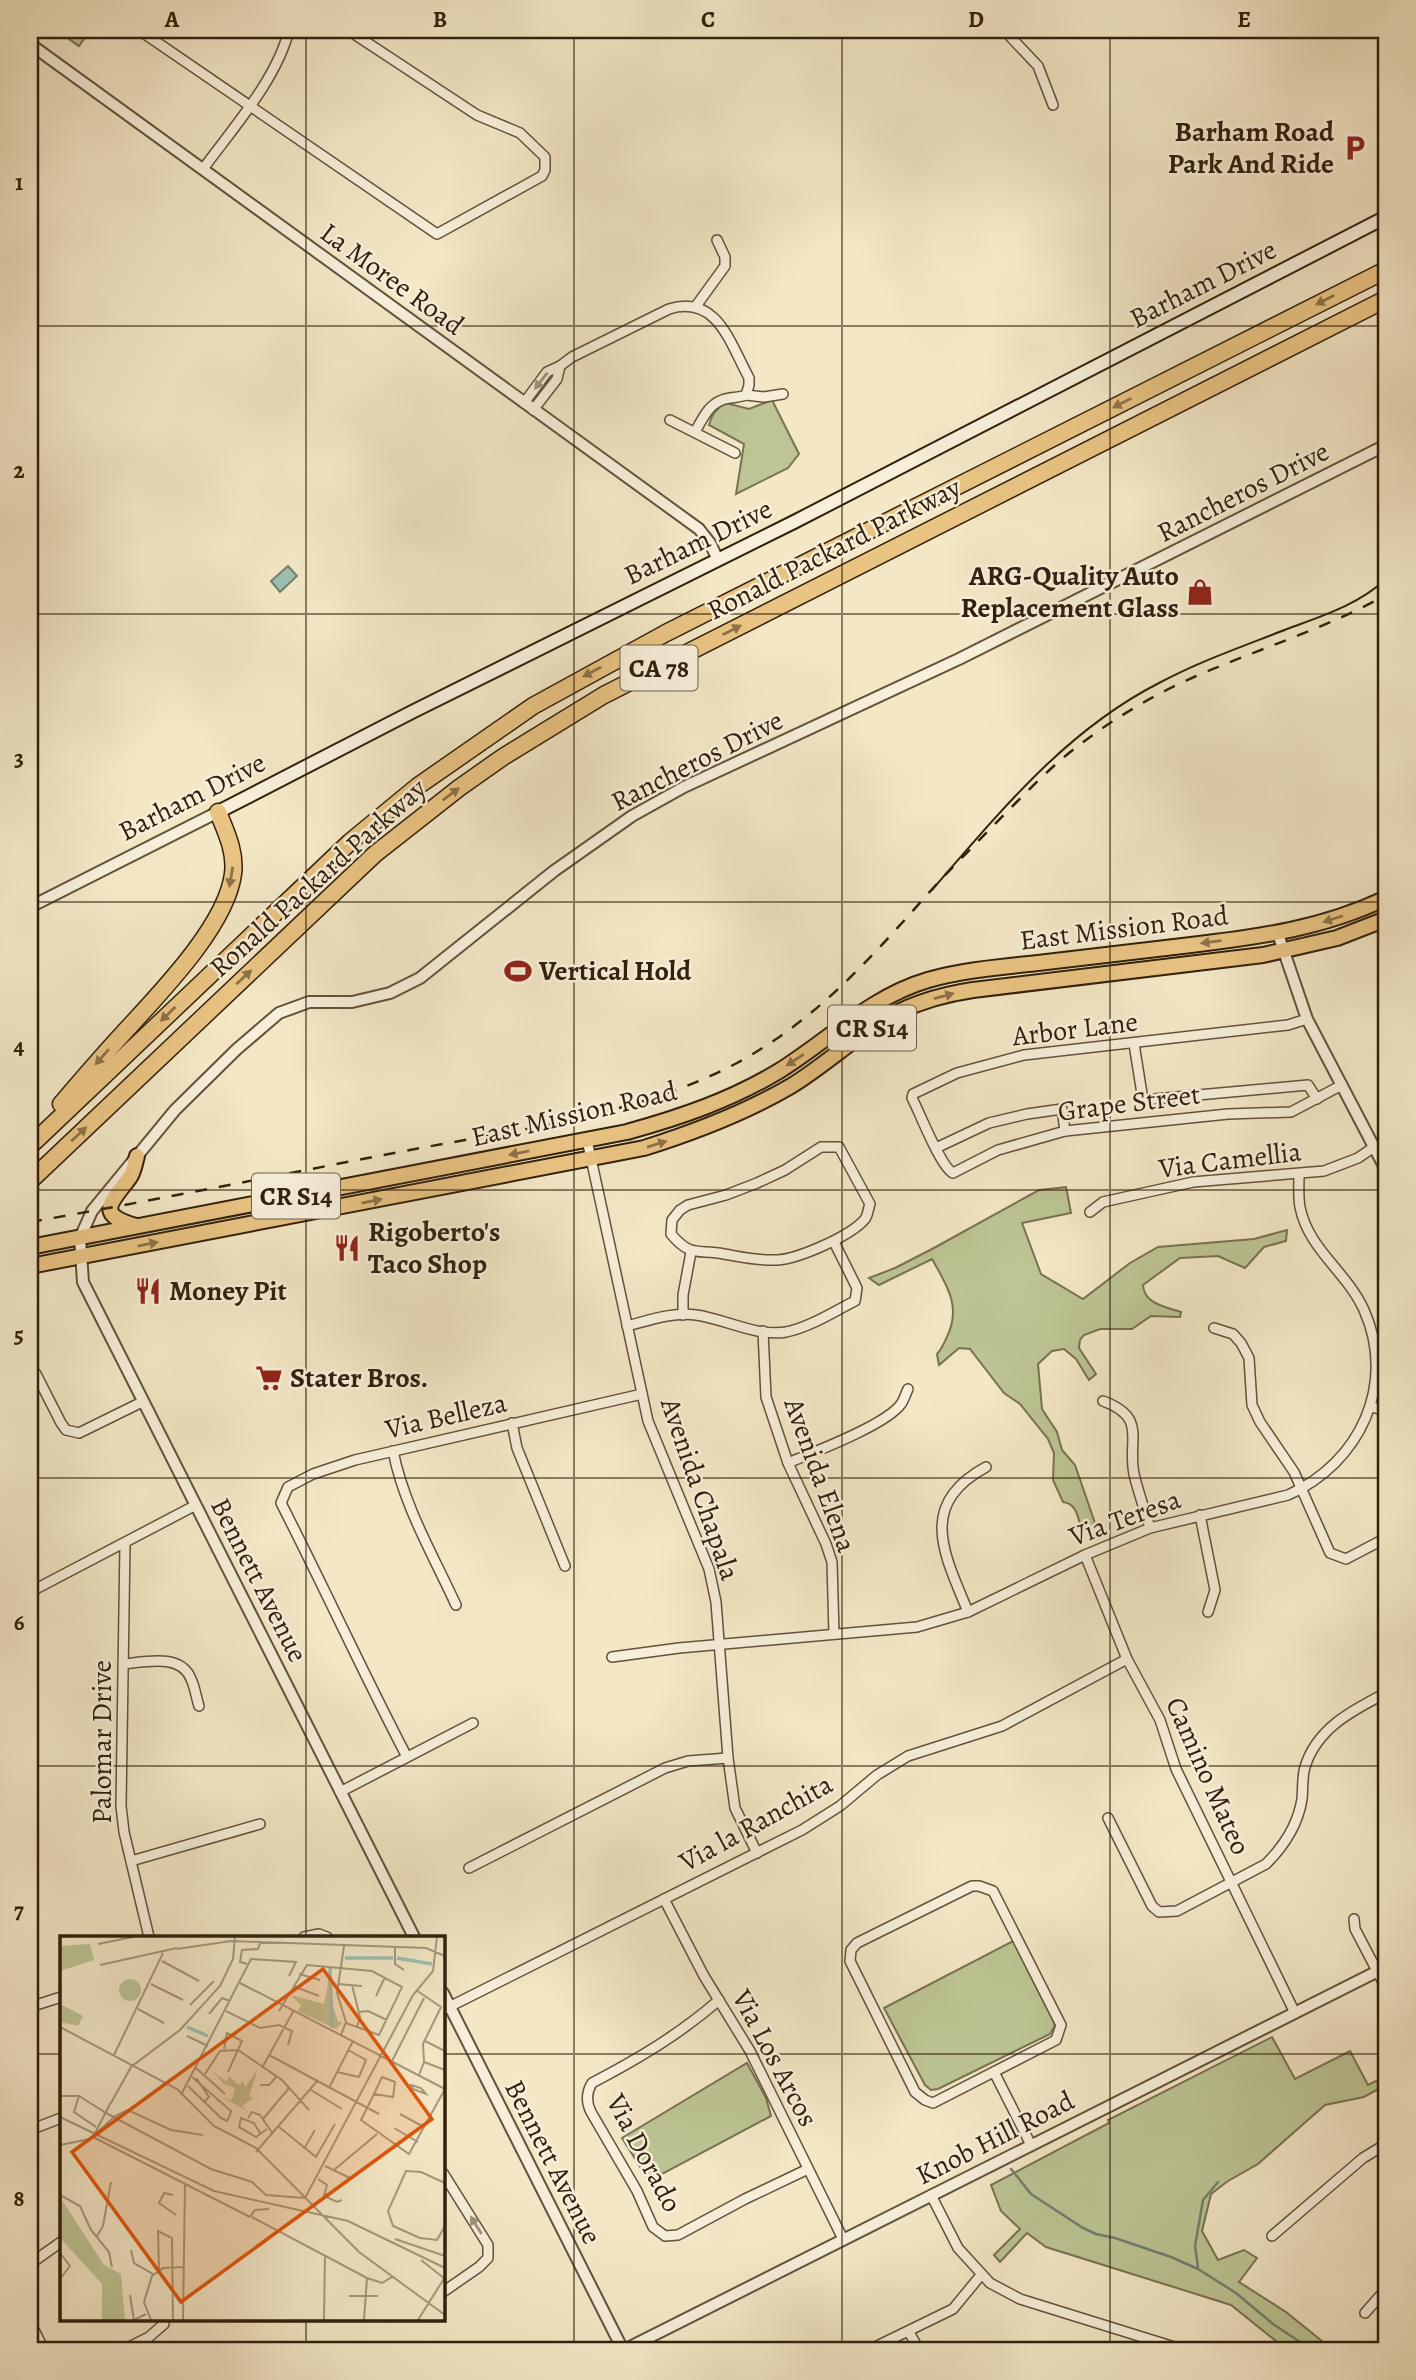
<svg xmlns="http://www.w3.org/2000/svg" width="1416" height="2380" font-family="Alegreya,serif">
<rect width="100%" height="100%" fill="#f3e7c6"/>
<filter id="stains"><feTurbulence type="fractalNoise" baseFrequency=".00286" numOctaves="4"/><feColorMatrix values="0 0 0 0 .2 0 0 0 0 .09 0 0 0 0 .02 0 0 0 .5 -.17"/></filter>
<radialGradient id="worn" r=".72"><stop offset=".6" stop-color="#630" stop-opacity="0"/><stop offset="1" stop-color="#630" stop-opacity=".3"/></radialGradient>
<!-- green -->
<g fill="#bdc594" stroke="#787250" stroke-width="2">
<path d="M56 30H83L88 33 79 46Z"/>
<path d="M772 400 799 454 788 468 736 494 744 444 709 425C711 415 716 408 726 403L749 409Z"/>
<path d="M1066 1187 1071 1213 1022 1223 1041 1274 1083 1299 1130 1263 1158 1247 1254 1239 1287 1230 1286 1241 1264 1247 1245 1268 1218 1256 1180 1258 1143 1285C1144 1304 1166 1307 1181 1312L1180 1317 1151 1316 1132 1329H1100L1084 1335 1080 1340 1079 1348 1096 1374 1089 1380 1076 1359 1064 1349 1052 1351 1038 1364 1042 1409 1057 1432 1062 1450 1075 1465 1096 1526 1082 1532C1078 1519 1078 1504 1063 1502L1053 1480 1054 1453 1048 1439 1020 1404 1004 1393 970 1349 959 1348 939 1365 937 1354C942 1349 943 1345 946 1339 962 1308 948 1287 932 1259L879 1285 869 1278 895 1268 932 1249 1039 1190Z"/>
<path d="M1013 1941 1052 2018 1055 2026 1050 2034 938 2089 931 2090 925 2085 884 2008Z"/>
<path d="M1272 2037 1295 2079 1350 2051 1368 2085 1386 2076V2085L1364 2097 1325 2105 1258 2164 1228 2181 1211 2194 1202 2231 1218 2260 1244 2250 1257 2258 1239 2282 1286 2312 1333 2350H1287L1231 2305 1046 2247 1027 2233 1000 2262 994 2255 1020 2229 1001 2211 991 2185 1109 2123 1108 2120Z"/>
<path d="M747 2063 766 2098 771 2116 649 2181 622 2138Z"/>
</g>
<!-- water -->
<path fill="#9bc0b3" stroke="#718070" stroke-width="2" d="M288 566 297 576 280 592 271 581Z"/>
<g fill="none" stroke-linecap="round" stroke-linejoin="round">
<!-- stream -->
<g stroke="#718070" stroke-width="2.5">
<path d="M1011 2169 1031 2194 1083 2228 1096 2234 1115 2238 1171 2257 1198 2269 1236 2293 1273 2324 1312 2350"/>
<path d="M1198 2267 1195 2246 1203 2200 1218 2182"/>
</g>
<defs>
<g id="minor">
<path d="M139 30 437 234 542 176 545 170V157L520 133 477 115 348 30"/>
<path d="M1004 30 1038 66 1053 105"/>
<path d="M203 169C233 128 277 79 289 30"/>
<path d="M696 306 725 266V257L717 240"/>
<path d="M560 366 572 357 669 309C717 294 730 343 749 378V385L746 395C738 398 730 397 722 400 708 405 702 420 695 432"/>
<path d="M746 395 764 397 783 394"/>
<path d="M524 403 547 372 560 366 557 379 533 410"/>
<path d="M670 420 735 453"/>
<path d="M1307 1019 1288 1025 1024 1055 957 1073 913 1094 912 1098C920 1113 940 1166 953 1173L998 1150 1065 1131 1228 1114 1291 1112 1342 1085"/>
<path d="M1134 1044 1143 1100 1308 1085 1317 1099"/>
<path d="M587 1140 648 1421 709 1569 716 1602 728 1758 735 1808 757 1853"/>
<path d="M821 1147H839L870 1204C868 1209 868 1215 865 1219 851 1236 798 1259 777 1260 758 1261 742 1257 724 1254 698 1249 691 1258 671 1234L672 1220 680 1210 688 1205 726 1195 757 1183 785 1170Z"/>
<path d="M936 1148 989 1123 1027 1114 1062 1109 1065 1131"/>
<path d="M1090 1212 1103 1202 1193 1182 1324 1171 1358 1158 1374 1147"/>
<path d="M683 1315V1295L691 1252"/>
<path d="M627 1326C650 1320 672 1312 696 1315 725 1319 757 1337 786 1332 810 1327 833 1312 855 1301L857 1288 834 1242"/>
<path d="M1214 1328 1233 1334 1241 1343 1249 1358 1252 1405 1260 1422 1294 1472 1330 1553 1346 1559 1386 1538"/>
<path d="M763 1331 766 1397 788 1463 826 1544 832 1562 834 1634"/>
<path d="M30 1368 36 1374 61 1423 66 1430 79 1433 142 1402"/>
<path d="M1103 1401C1148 1418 1127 1439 1134 1474 1138 1492 1145 1510 1150 1528"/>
<path d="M1371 1407 1386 1410"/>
<path d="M512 1423 517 1448 565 1566"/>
<path d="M393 1451C404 1506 433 1555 456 1605"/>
<path d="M788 1463C814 1452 886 1425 901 1404 904 1400 906 1393 908 1389"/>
<path d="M1200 1515 1215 1590 1208 1612"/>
<path d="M125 1543 121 1806 124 1832 149 1937"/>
<path d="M1085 1555 1127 1659 1160 1720 1176 1769 1295 2013"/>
<path d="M30 1592 196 1505"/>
<path d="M968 1612C945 1555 916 1505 986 1467"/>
<path d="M612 1657 679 1648 917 1627 968 1612 1085 1555 1150 1528 1288 1495C1360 1463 1397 1384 1364 1310 1347 1272 1308 1249 1300 1207 1298 1197 1299 1185 1299 1175"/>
<path d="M123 1664C145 1662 181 1653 191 1679 195 1687 196 1697 199 1706"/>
<path d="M407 1757C363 1673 324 1587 281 1503L288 1487 313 1474 355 1460 642 1394"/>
<path d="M340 1792 473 1723"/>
<path d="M1108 1818 1152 1906 1159 1912 1177 1911 1266 1864C1284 1846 1298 1825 1302 1799 1303 1789 1302 1777 1305 1767 1317 1728 1353 1710 1386 1693"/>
<path d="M131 1861 260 1824"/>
<path d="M469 1868 665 1768 688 1761 728 1758"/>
<path d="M972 1886H979L993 1891 1061 2025 1056 2040 933 2103 925 2100 915 2092 850 1961 851 1950 857 1943Z"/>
<path d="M664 1899 704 1976 750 2051 843 2239"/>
<path d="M1354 1919 1355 1929 1386 1988"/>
<path d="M304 1937 319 1934 327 1937"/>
<path d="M719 2000C680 2034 638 2059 592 2083 586 2093 586 2102 591 2112L637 2191 653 2227 665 2236 678 2235 745 2199 808 2169"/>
<path d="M30 2007 61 1997"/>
<path d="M443 2010 802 1830 840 1806 877 1775 908 1756 1002 1726 1127 1659"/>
<path d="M994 2072 1031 2145"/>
<path d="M30 2130 61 2118"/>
<path d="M443 2173 488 2245V2258L479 2267 443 2292"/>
<path d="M931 2195 958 2248 990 2283 1020 2299 1184 2350"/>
<path d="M1272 2236 1363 2158 1386 2144"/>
<path d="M30 2264 61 2242"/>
<path d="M1365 2313 1386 2289"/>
<path d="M30 2322 44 2350"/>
<path d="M909 2332 919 2350"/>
<path d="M123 2350 149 2337 164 2324"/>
<path d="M869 2350 953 2309 981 2275"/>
</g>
<g id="tertiary">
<path d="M30 44 699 529 710 543 718 560"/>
<path d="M30 907 218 812"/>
<path d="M1278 934 1307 1019 1386 1170"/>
<path d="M414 1937 83 1282 80 1238 92 1211 175 1110 237 1049 279 1013 309 1002H352L390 993 420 978 554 871 632 816 684 787 959 659 1386 445"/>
<path d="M443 1993 623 2350"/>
<path d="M624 2350 1386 1967"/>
</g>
<path id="secondary" d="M218 812 412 712 794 522 1386 217"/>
<g id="primary">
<path d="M136 1226C93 1214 113 1201 130 1177 134 1171 135 1163 137 1156"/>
<path d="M30 1247 627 1132C681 1117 731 1100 779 1071 829 1040 870 997 928 980 963 970 1001 967 1038 963 1089 957 1140 951 1191 945 1259 937 1324 928 1386 898"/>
<path d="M30 1266 644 1148C695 1132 745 1113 791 1086 822 1067 848 1043 878 1024 906 1005 939 995 973 990L1263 955 1337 938 1386 919"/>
</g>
<g id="motorway">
<path d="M61 1104C80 1082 98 1061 118 1039 154 999 226 928 233 874 236 852 226 832 218 812"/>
<path d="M30 1146 350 842 418 786 533 706 666 633 1386 270"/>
<path d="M30 1181 375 854 459 788 503 757 604 695 1386 299"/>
</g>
</defs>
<!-- minor casing -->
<use href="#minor" stroke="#62523a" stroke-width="12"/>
<!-- tertiary casing -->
<use href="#tertiary" stroke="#62523a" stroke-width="14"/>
<!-- secondary casing -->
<use href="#secondary" stroke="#32200c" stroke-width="16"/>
<!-- primary casing -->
<use href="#primary" stroke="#32200c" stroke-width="18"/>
<!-- motorway casing -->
<use href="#motorway" stroke="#32200c" stroke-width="19"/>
<!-- minor -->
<use href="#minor" stroke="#f7efda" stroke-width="9"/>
<!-- tertiary -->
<use href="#tertiary" stroke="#f7efda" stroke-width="10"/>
<!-- secondary -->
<use href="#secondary" stroke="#f7efda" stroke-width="12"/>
<!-- primary -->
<use href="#primary" stroke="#eac483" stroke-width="14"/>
<!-- motorway -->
<use href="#motorway" stroke="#eac483" stroke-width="16"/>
<!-- tram -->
<path stroke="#32200c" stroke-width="2" d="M932 890C1000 812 1065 731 1159 683 1200 661 1244 646 1287 629 1322 616 1358 605 1386 579"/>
<!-- rail -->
<path stroke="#32200c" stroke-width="2.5" stroke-dasharray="12 12" stroke-linecap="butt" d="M30 1222C157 1200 283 1174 410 1150 520 1129 636 1116 737 1063 816 1020 868 961 927 895 947 872 970 850 991 828 1016 803 1041 776 1069 753 1108 722 1149 697 1194 677 1258 649 1325 629 1386 595"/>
</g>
<!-- one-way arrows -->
<defs><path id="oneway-solid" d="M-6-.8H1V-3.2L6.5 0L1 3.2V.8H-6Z" transform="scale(1.75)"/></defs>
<g fill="#8e7248">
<use href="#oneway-solid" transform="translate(1325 300) rotate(153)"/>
<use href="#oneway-solid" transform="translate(1122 403) rotate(153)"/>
<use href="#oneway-solid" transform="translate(732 630) rotate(-27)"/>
<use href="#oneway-solid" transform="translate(592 672) rotate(152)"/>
<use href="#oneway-solid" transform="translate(451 794) rotate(-37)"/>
<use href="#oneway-solid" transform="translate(231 877) rotate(100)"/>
<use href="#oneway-solid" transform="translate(1333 919) rotate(162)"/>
<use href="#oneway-solid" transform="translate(1211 942) rotate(173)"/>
<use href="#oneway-solid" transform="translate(244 977) rotate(-43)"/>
<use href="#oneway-solid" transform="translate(944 996) rotate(-15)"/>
<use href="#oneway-solid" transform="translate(168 1014) rotate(136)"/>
<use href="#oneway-solid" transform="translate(102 1057) rotate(131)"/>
<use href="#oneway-solid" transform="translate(795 1060) rotate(147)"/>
<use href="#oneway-solid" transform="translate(79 1134) rotate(-43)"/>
<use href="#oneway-solid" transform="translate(657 1144) rotate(-17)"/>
<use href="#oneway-solid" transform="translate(519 1153) rotate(169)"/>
<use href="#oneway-solid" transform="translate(372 1201) rotate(-11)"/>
<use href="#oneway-solid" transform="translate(148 1244) rotate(-11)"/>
</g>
<g fill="#9e927d">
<use href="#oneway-solid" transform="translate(541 381) rotate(128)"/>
<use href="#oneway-solid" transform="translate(476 2225) rotate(-122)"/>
</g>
<!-- grid -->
<path fill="none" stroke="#32200c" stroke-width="2" stroke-opacity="0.55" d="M306 30V1937M574 30V2350M842 30V2350M1110 30V2350M30 326H1386M30 614H1386M30 902H1386M30 1190H1386M30 1478H1386M30 1766H1386M30 2054H61M443 2054H1386M306 2319V2350"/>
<!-- icons -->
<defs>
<symbol id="parking-bare" viewBox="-9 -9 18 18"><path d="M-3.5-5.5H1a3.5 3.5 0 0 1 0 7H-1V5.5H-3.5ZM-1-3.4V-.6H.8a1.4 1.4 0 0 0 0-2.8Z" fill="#8f2418" stroke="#f7efda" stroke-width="2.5" paint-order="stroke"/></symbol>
<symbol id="shop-bare" viewBox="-9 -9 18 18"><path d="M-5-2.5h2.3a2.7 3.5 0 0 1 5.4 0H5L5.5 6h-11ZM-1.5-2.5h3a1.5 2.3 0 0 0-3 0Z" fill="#8f2418" stroke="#f7efda" stroke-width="2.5" paint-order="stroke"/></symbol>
<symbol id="stadium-bare" viewBox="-9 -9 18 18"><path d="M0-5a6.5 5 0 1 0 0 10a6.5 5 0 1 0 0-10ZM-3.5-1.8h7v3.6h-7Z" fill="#8f2418" stroke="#f7efda" stroke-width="2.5" paint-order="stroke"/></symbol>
<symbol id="restaurant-bare" viewBox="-9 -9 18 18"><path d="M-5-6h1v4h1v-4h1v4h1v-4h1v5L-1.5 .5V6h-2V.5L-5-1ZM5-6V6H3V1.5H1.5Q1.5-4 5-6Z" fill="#8f2418" stroke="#f7efda" stroke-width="2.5" paint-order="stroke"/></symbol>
<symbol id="supermarket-bare" viewBox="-9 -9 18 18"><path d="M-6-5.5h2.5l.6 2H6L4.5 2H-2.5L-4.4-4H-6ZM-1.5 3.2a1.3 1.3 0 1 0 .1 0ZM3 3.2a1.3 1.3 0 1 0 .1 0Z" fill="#8f2418" stroke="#f7efda" stroke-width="2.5" paint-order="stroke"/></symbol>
</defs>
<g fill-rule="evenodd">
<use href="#parking-bare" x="1336" y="129" width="38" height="38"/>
<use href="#shop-bare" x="1181" y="573" width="38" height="38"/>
<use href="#stadium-bare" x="499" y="952" width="38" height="38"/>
<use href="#restaurant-bare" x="328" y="1229" width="38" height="38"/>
<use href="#restaurant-bare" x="129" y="1272" width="38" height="38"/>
<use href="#supermarket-bare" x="250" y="1359" width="38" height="38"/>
</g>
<g text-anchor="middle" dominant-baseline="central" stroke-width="5" stroke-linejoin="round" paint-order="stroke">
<!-- shield labels -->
<g fill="#f7efda" stroke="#6d5e4a" stroke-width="2">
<rect x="620.5" y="645.5" width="77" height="45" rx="5"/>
<rect x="828" y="1005.5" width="88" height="45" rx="5"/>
<rect x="252" y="1173.5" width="88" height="45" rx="5"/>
</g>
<g font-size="26" font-weight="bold" fill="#32200c">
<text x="659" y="668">CA 78</text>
<text x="872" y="1028">CR S14</text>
<text x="296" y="1196">CR S14</text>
</g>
<!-- poi labels -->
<g font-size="28" font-weight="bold" fill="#32200c" stroke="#f7efda" text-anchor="start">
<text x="1334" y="132" text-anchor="end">Barham Road<tspan x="1334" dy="32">Park And Ride</tspan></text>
<text x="1179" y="576" text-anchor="end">ARG-Quality Auto<tspan x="1179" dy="32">Replacement Glass</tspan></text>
<text x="539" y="971">Vertical Hold</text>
<text x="368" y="1232">Rigoberto's<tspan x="368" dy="32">Taco Shop</tspan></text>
<text x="169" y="1291">Money Pit</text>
<text x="290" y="1378">Stater Bros.</text>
</g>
<!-- street labels -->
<g font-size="28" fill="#32200c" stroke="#f7efda">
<text transform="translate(392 279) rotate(36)">La Moree Road</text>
<text transform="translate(1203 284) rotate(-27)">Barham Drive</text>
<text transform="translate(1243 492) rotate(-27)">Rancheros Drive</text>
<text transform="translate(698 542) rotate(-26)">Barham Drive</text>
<text transform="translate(834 549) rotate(-27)">Ronald Packard Parkway</text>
<text transform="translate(697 761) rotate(-27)">Rancheros Drive</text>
<text transform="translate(192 797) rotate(-27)">Barham Drive</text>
<text transform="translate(318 878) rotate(-42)">Ronald Packard Parkway</text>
<text transform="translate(1124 928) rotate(-7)">East Mission Road</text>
<text transform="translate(1075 1029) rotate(-7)">Arbor Lane</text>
<text transform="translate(1129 1103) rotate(-7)">Grape Street</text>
<text transform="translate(574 1114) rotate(-13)">East Mission Road</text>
<text transform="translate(1230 1160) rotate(-7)">Via Camellia</text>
<text transform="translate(446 1416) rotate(-13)">Via Belleza</text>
<text transform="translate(820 1475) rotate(70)">Avenida Elena</text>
<text transform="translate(700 1489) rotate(71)">Avenida Chapala</text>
<text transform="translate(1125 1518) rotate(-20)">Via Teresa</text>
<text transform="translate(259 1580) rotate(63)">Bennett Avenue</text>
<text transform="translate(102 1742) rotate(-90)">Palomar Drive</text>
<text transform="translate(1208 1776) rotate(66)">Camino Mateo</text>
<text transform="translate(756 1823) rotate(-29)">Via la Ranchita</text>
<text transform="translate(775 2058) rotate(62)">Via Los Arcos</text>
<text transform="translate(995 2138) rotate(-27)">Knob Hill Road</text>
<text transform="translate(644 2153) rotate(62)">Via Dorado</text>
<text transform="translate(553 2162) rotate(63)">Bennett Avenue</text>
</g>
</g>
<!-- overview -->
<g transform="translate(60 1936)">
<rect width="385" height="385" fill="#f3e7c6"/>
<path d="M30 8 34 24 0 35V10ZM271 32 270 59 278 86H283L276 93 238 75 241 69 231 59 264 68ZM59 54a11 11 0 1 1 22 0a11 11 0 1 1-22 0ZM0 68 23 80 18 90 0 86ZM198 133 189 160 193 162 182 170 189 176 164 162 172 164 175 152 164 148 152 135 167 146 169 140 178 149 183 145 185 151ZM0 261 44 329 61 338 65 384H42V348L2 304Z" fill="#bdc594"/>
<path fill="none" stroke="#9bc0b3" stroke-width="3.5" d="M285 22H333M337 22 372 28M270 32 272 92M127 91 148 100"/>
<path fill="none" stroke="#a6977c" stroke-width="2" d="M38 8 73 1M335 11V28L344 34M117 13 171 5 366 12 385 20M102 25 139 45M187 28 180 26 182 14 198 13 201 5M40 29 117 12M239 38 260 44M180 47 385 153M91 48 123 64M278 48 302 50M292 49 300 81 297 91M233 50 259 60M356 54 381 71 363 108 364 126 359 139M316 60 325 41M130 69 154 45M78 73 104 87M166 75 200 92 219 89 232 95 228 109M219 75 247 29 312 35 342 51 319 99 286 87M298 76 308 75 327 84M149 78 162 62 170 65M0 91 117 153 154 190 196 212 299 316 385 379M281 99 286 86 277 57 284 10M127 100 148 110M365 105 385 115M164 113 167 97 182 105 168 136M54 119 103 17M209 119 319 178M332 125 364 62M364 126 385 134M136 132 165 158M202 132 234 74M277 136 299 141 306 124 288 114M145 138 160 115 178 114 222 144 249 174M132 141 171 175 170 179M322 141 335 146 333 161 314 158ZM136 142 149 161 144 166M200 149H209L217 140M351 149 361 152 366 158 353 153ZM128 150 161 182 167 185 170 179M270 150 293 105M251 154 282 173M314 158 301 184 349 218 385 153M121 159 191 23 236 26 229 40M0 160H19L46 177M19 160 14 176 36 191M51 167 71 131 120 94 160 50 173 23 175 1M46 177 151 233 192 246 206 259 245 262 353 59 373 35 377 1M340 178 362 190M0 181 154 255 288 285 385 332M188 182 192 176 200 179 213 198M203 183 229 152M219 191 256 221 275 188M334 192 358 206M200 197 194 187 181 182 179 191 196 201 207 193M33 201 190 281M33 201 51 166M0 209 30 203 55 180 68 174 111 194 143 199M244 213 255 194M196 216 258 144M265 230 292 243M274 234 317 198M258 243 267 249 264 260 277 266 282 264M385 247 361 236 346 235 328 275 333 290 360 302 377 304 385 290M0 259 20 270 31 294 49 316 52 331M113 259 104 257 99 267 116 279M190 281 195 274 209 273M192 281 307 342 322 347 332 341M37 300 43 290 51 246M335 303 385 320M71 314 74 327 93 338M0 317 10 330 0 343M361 324 385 343M99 334 98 295 112 302 113 384M70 359 74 384 86 378M289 360H318M91 384 84 366 92 340 103 332 123 331M123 384 125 247M264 384 265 319M304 384 307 342M358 384 385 341"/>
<path fill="#df560c" fill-opacity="0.15" stroke="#df560c" stroke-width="3.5" d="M263 33 372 183 121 366 12 216Z"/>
<rect width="385" height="385" fill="none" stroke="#32200c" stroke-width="3.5"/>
</g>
<!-- margin -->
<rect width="1416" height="2380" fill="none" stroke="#f3e7c6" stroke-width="77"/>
<rect x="38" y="38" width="1340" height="2304" fill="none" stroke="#32200c" stroke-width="2.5"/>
<g font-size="23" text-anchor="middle" font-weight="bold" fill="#32200c">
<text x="172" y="27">A</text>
<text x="440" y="27">B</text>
<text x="708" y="27">C</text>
<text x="976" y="27">D</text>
<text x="1244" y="27">E</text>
<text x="19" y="190">1</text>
<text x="19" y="478">2</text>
<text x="19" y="766">3</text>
<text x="19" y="1054">4</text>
<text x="19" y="1342">5</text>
<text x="19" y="1630">6</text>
<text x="19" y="1918">7</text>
<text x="19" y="2206">8</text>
</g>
<rect width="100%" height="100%" filter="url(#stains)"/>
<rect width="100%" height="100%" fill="url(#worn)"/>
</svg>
